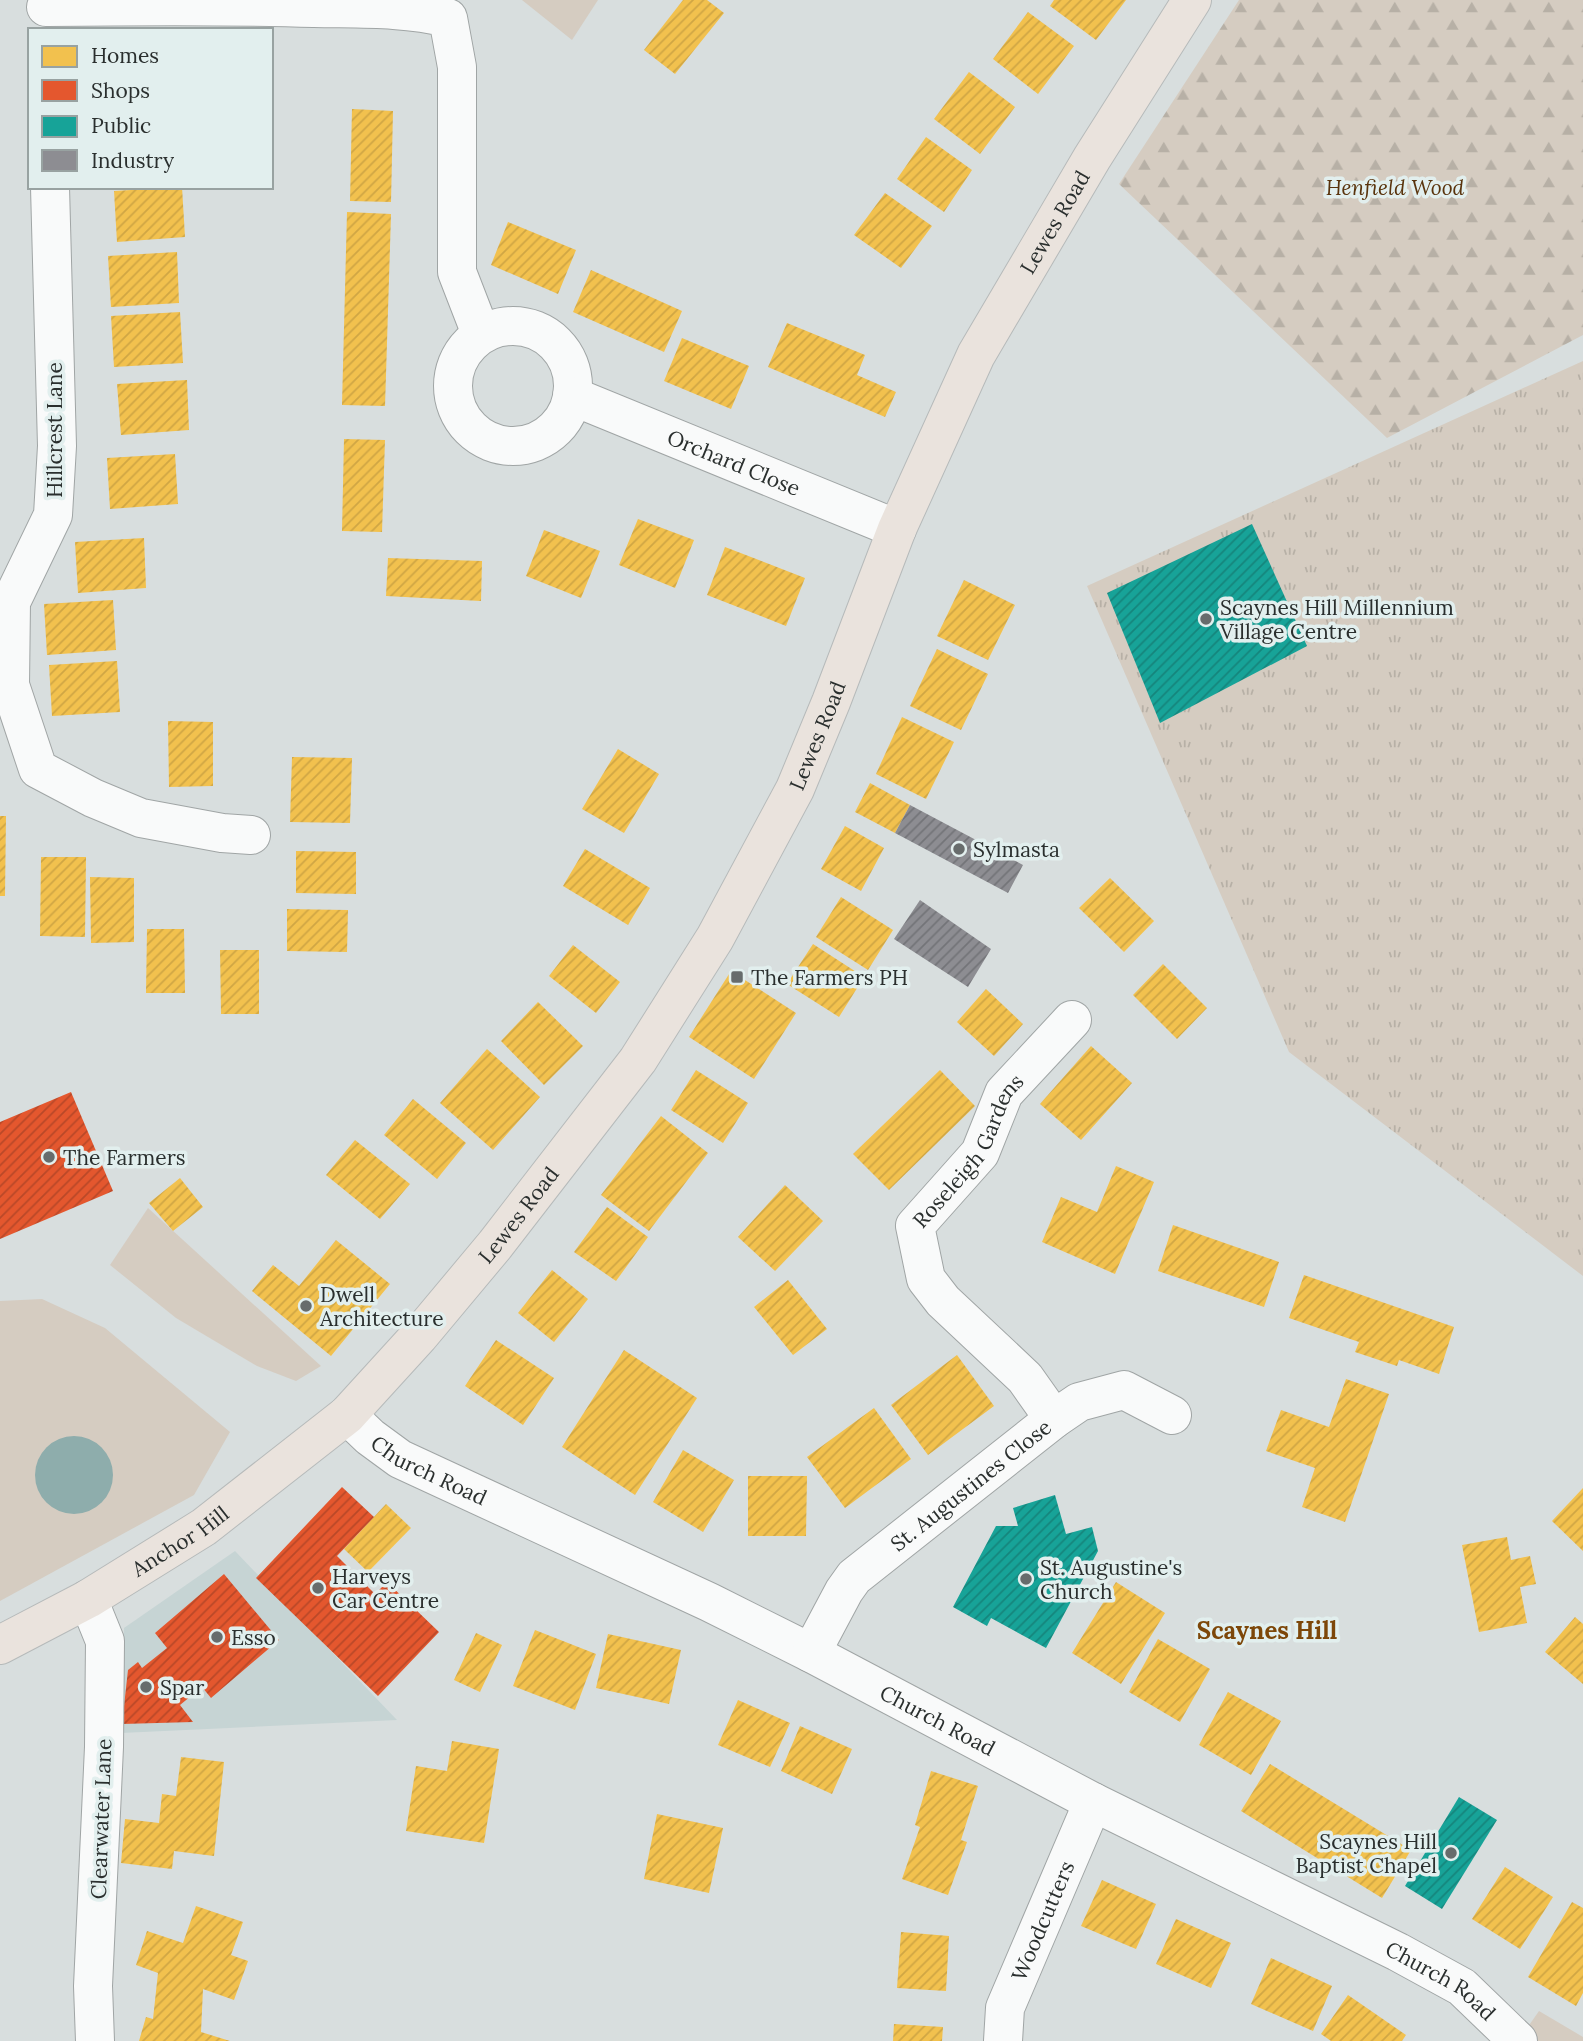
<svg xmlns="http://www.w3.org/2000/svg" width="1583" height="2041" font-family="Lora,serif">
<defs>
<pattern id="forest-firs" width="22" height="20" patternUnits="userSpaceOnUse" patternTransform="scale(1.75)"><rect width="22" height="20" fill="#d5ccc1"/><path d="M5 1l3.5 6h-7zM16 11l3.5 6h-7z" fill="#b7b0a6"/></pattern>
<pattern id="park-tufts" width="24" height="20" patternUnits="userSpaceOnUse" patternTransform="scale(1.75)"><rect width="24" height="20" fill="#d5ccc1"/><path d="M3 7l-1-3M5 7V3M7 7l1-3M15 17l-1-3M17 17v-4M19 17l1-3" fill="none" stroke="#b7b0a6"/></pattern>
<pattern id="homes-hatch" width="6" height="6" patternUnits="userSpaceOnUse" patternTransform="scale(1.75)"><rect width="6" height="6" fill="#f2c14e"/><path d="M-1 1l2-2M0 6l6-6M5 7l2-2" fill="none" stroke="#d0a644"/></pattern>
<pattern id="shops-hatch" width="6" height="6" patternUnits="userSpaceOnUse" patternTransform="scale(1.75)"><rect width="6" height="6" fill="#e4572e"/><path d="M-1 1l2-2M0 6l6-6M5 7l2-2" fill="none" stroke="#b94828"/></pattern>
<pattern id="public-hatch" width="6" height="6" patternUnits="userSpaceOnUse" patternTransform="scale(1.75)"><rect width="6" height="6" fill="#17a398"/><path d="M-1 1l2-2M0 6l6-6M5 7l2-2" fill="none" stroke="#15857c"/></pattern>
<pattern id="industry-hatch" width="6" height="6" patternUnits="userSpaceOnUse" patternTransform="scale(1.75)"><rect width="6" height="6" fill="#8d8d92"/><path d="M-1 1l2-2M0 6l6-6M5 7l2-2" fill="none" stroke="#737478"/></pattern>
</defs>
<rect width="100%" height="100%" fill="#d8dede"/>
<!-- built -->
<path fill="#c6d4d4" d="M235 1551 397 1720 121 1733 124 1628Z"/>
<!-- grass -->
<g fill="#d5ccc1">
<path d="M522 0H598L572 40Z"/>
<path d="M148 1208 321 1366 296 1381 257 1366 176 1318 110 1265Z"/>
<path d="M42 1299 105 1328 230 1432 194 1495 0 1601V1301Z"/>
<path d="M1539 2011 1583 2037V2041H1518Z"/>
</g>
<!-- forest -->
<path fill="url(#forest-firs)" d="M1239 0H1583V335L1387 438 1119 184Z"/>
<!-- park -->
<path fill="url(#park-tufts)" d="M1583 361V1276L1289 1052 1087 586Z"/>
<!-- water -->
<circle fill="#8eadac" cx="74" cy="1475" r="39"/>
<!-- homes -->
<g fill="url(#homes-hatch)">
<path d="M683 0H707L724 13 675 74 644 50Z"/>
<path d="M1054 0H1126L1096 40 1050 6Z"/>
<path d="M1028 12 1074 46 1038 94 993 59Z"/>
<path d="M969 72 1015 107 980 154 934 119Z"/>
<path d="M352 109 393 111 391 202 350 201Z"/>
<path d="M926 137 972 170 944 212 897 179Z"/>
<path d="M182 187 185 237 117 242 114 191Z"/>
<path d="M885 193 932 226 901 268 854 235Z"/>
<path d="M347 212 391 214 385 406 342 405Z"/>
<path d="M508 222 576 250 558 294 491 265Z"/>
<path d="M177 252 179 303 111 307 108 256Z"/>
<path d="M591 270 682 311 664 352 573 312Z"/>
<path d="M180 312 183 363 114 367 111 316Z"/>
<path d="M787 323 865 355 857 375 896 392 885 417 768 367Z"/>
<path d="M682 338 749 366 731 409 664 381Z"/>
<path d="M187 380 189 430 121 435 117 384Z"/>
<path d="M344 439 385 440 382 532 342 531Z"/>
<path d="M175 454 178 504 110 509 107 458Z"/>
<path d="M638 519 694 540 675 588 619 565Z"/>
<path d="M544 530 600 551 581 598 526 576Z"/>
<path d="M144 538 146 588 78 593 75 542Z"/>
<path d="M725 547 805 578 786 626 707 595Z"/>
<path d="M388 558 482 561 481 601 386 596Z"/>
<path d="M964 580 1015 605 988 660 937 636Z"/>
<path d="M113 600 116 650 47 655 44 604Z"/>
<path d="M937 649 988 674 961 730 910 706Z"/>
<path d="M117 661 120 712 52 716 49 665Z"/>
<path d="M902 717 954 742 926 799 876 774Z"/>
<path d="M168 721 213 722V786L169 787Z"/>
<path d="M618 749 659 774 624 833 582 809Z"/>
<path d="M292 757 352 758 350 823 290 822Z"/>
<path d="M870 783 910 805 895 833 855 812Z"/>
<path d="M0 816H6L5 896H0Z"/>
<path d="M845 826 884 848 861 891 821 869Z"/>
<path d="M585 849 650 888 628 925 563 886Z"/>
<path d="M296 851 356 852V894L296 893Z"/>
<path d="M41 857H86L85 937 40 936Z"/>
<path d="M90 877 134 878V942L91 943Z"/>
<path d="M1110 878 1154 921 1124 952 1079 908Z"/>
<path d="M841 897 893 930 868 970 816 937Z"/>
<path d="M287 909 348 910 347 952 287 951Z"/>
<path d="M147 929H184L185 993H146Z"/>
<path d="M813 944 864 977 839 1017 787 984Z"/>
<path d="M573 945 620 982 596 1013 549 976Z"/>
<path d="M220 950H259V1014H221Z"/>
<path d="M1163 964 1207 1008 1177 1039 1133 995Z"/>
<path d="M731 971 796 1013 754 1079 689 1037Z"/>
<path d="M986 989 1023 1024 994 1056 957 1022Z"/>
<path d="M538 1002 583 1046 544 1085 501 1041Z"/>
<path d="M1091 1046 1132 1083 1081 1140 1040 1104Z"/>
<path d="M487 1049 540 1097 493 1150 440 1103Z"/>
<path d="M696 1070 748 1103 723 1143 671 1110Z"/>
<path d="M940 1070 975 1106 889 1190 853 1154Z"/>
<path d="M413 1099 466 1143 437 1179 384 1135Z"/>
<path d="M661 1116 708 1153 649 1231 601 1195Z"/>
<path d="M355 1140 410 1184 380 1219 326 1175Z"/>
<path d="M1116 1166 1154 1182 1115 1274 1042 1242 1061 1197 1097 1212Z"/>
<path d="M180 1178 203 1207 173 1231 149 1203Z"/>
<path d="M785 1185 823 1221 775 1271 738 1237Z"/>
<path d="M607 1207 648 1237 616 1281 574 1252Z"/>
<path d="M1173 1225 1279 1262 1264 1307 1158 1271Z"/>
<path d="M336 1240 390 1284 331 1356 252 1291 273 1265 299 1286Z"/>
<path d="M552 1270 588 1299 554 1342 518 1313Z"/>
<path d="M1304 1275 1454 1327 1439 1374 1399 1360 1397 1366 1355 1352 1359 1342 1289 1318Z"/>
<path d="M788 1280 827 1329 793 1355 754 1307Z"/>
<path d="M496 1340 554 1378 523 1425 465 1386Z"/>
<path d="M624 1350 697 1398 635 1495 562 1447Z"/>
<path d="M957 1355 994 1406 928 1455 891 1405Z"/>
<path d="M1346 1379 1389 1394 1345 1522 1302 1507 1315 1468 1266 1451 1281 1410 1329 1427Z"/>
<path d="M874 1408 911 1459 845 1508 807 1457Z"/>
<path d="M683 1450 734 1480 703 1532 653 1502Z"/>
<path d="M748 1476H807L806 1536H748Z"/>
<path d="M1583 1488V1551L1552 1521Z"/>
<path d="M386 1504 411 1528 368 1572 344 1549Z"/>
<path d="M1507 1537 1511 1560 1530 1556 1536 1584 1520 1587 1527 1623 1479 1632 1462 1545Z"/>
<path d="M1116 1582 1165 1613 1121 1684 1072 1653Z"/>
<path d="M1575 1617 1583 1624V1684L1545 1652Z"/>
<path d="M535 1630 596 1654 575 1710 513 1686Z"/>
<path d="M476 1633 502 1645 480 1692 454 1680Z"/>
<path d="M608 1634 681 1650 669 1704 596 1688Z"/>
<path d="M1158 1639 1210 1669 1180 1722 1129 1692Z"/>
<path d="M1228 1692 1281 1721 1251 1775 1199 1745Z"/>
<path d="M738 1700 790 1723 770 1767 718 1745Z"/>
<path d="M800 1726 852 1749 832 1794 781 1771Z"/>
<path d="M452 1741 499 1749 484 1843 406 1831 416 1766 447 1771Z"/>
<path d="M181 1757 224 1762 214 1856 174 1851 172 1869 121 1863 125 1819 159 1823 162 1794 176 1796Z"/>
<path d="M1270 1764 1411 1850 1382 1898 1241 1811Z"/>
<path d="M931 1771 978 1786 961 1840 967 1842 948 1895 902 1879 920 1827 915 1825Z"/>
<path d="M657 1814 723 1828 709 1893 644 1879Z"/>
<path d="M1505 1867 1553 1897 1520 1949 1472 1919Z"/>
<path d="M1102 1880 1156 1904 1136 1949 1081 1926Z"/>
<path d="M1572 1902 1583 1908V1993L1576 2006 1528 1977Z"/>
<path d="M196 1906 243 1922 231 1955 248 1961 234 2000 203 1989 201 2032 230 2041H139L146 2017 153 2019 158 1973 136 1965 147 1931 183 1943Z"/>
<path d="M1176 1919 1231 1943 1211 1988 1156 1964Z"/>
<path d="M901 1932 949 1936 946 1991 897 1988Z"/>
<path d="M1271 1958 1332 1986 1313 2031 1251 2004Z"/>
<path d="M1348 1995 1406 2035 1402 2041H1331L1321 2034Z"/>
<path d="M894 2024 943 2027 942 2041H893Z"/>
</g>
<!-- shops -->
<g fill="url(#shops-hatch)">
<path d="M71 1092 113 1191 0 1239V1122Z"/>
<path d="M342 1487 374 1517 337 1556 375 1594 387 1582 439 1632 378 1696 256 1578Z"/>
<path d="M224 1574 279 1640 211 1698 202 1687 180 1705 193 1722 122 1724 128 1670 138 1662 142 1668 167 1648 155 1633Z"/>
</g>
<!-- public -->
<g fill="url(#public-hatch)">
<path d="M1252 524 1307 646 1160 723 1107 593Z"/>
<path d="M1055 1495 1066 1534 1092 1527 1098 1551 1046 1648 991 1618 987 1626 953 1607 996 1526H1018L1013 1508Z"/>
<path d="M1459 1797 1497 1820 1442 1909 1405 1886Z"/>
</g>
<!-- industry -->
<g fill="url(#industry-hatch)">
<path d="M910 805 1023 865 1008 893 895 833Z"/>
<path d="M920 900 991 949 968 987 894 939Z"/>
</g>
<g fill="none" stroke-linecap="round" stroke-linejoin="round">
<defs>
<g id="minor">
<path d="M46 7C135 6 225 5 314 8 359 9 404 7 448 18L457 67V272L481 334"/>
<path d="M50 187 57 446 53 515 11 602 10 685 38 769 93 798 141 818 222 833 251 835"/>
<circle cx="513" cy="386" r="60"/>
<path id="s1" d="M572 396 897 529"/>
<path id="s2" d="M347 1415 370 1437 400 1459 709 1602 811 1653 1093 1802 1398 1952 1462 1987 1518 2041"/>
<path id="s3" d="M1054 1419 1025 1378 943 1301 926 1279 915 1226 980 1153 1004 1093 1072 1020"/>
<path d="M88 1599 105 1641 104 1747 93 1986 95 2041"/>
<path id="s4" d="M811 1653 844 1591 854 1577 1054 1419 1079 1402 1124 1390 1172 1415"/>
<path id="s5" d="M1003 2041 1005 2008 1093 1802"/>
</g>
<g id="highway">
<path id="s6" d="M0 1645 88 1599 204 1527 347 1415 419 1336 495 1245 638 1060 715 938 795 789 831 702 897 529 976 355 1092 158 1192 0"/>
</g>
</defs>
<!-- minor casing -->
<use href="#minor" stroke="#a0a5a5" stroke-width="40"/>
<!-- highway casing -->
<use href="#highway" stroke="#b6baba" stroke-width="40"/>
<!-- minor -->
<use href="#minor" stroke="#f9fafa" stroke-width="38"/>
<!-- highway -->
<use href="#highway" stroke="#eae3dd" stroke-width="38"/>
</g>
<!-- markers -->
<g fill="#676c6c" stroke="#e2efee" stroke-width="2.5">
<circle cx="1206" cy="619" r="7"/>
<circle cx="959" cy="849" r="7"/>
<rect x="730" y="970" width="14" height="14" rx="3.5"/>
<circle cx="49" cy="1157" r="7"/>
<circle cx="306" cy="1306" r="7"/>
<circle cx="1026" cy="1579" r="7"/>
<circle cx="318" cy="1588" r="7"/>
<circle cx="217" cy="1637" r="7"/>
<circle cx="146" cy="1687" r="7"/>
<circle cx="1451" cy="1853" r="7"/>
</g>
<g text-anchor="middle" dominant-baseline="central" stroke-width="7" stroke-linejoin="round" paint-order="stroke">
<!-- park labels -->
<g font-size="21" font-style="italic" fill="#59330c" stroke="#e2efee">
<text x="1395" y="187">Henfield Wood</text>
</g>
<!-- street labels -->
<g font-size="21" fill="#2a2f2e" stroke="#e2efee">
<text stroke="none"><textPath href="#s6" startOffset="1815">Lewes Road</textPath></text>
<text transform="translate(54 430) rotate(-90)">Hillcrest Lane</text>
<text stroke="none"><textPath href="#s1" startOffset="175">Orchard Close</textPath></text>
<text stroke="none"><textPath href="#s6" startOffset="1248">Lewes Road</textPath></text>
<text stroke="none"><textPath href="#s3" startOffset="338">Roseleigh Gardens</textPath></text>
<text stroke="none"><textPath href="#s6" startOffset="681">Lewes Road</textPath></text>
<text stroke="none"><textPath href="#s2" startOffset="100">Church Road</textPath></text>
<text stroke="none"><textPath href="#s4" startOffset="236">St. Augustines Close</textPath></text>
<text stroke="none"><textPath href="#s6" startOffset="208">Anchor Hill</textPath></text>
<text stroke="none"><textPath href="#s2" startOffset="667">Church Road</textPath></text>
<text transform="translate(101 1819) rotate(-88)">Clearwater Lane</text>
<text stroke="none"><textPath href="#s5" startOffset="128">Woodcutters</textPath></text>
<text stroke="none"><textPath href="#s2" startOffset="1234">Church Road</textPath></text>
</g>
<!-- poi labels -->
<g font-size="21" fill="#2a2f2e" stroke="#e2efee" text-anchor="start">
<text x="1220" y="607">Scaynes Hill Millennium<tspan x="1220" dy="24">Village Centre</tspan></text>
<text x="973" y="849">Sylmasta</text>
<text x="751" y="977">The Farmers PH</text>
<text x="63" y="1157">The Farmers</text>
<text x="320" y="1294">Dwell<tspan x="320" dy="24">Architecture</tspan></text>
<text x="1040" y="1567">St. Augustine's<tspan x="1040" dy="24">Church</tspan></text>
<text x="332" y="1576">Harveys<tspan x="332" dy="24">Car Centre</tspan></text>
<text x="231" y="1637">Esso</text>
<text x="160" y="1687">Spar</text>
<text x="1437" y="1841" text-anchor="end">Scaynes Hill<tspan x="1437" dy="24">Baptist Chapel</tspan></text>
</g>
<!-- quarter labels -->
<g font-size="24" font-weight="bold" fill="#7d4709" stroke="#e2efee">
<text x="1267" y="1630">Scaynes Hill</text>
</g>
</g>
<!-- legend -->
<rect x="28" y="28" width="245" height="161" fill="#e2efee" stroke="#98a2a1" stroke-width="2"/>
<rect x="42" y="46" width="35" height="21" fill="#f2c14e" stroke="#98a2a1" stroke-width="2"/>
<text x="91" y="63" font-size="21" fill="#2a2f2e">Homes</text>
<rect x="42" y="80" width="35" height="21" fill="#e4572e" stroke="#98a2a1" stroke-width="2"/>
<text x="91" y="98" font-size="21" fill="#2a2f2e">Shops</text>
<rect x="42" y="116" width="35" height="21" fill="#17a398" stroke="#98a2a1" stroke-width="2"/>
<text x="91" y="133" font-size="21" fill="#2a2f2e">Public</text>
<rect x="42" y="150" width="35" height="21" fill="#8d8d92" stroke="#98a2a1" stroke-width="2"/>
<text x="91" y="168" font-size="21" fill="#2a2f2e">Industry</text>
</svg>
